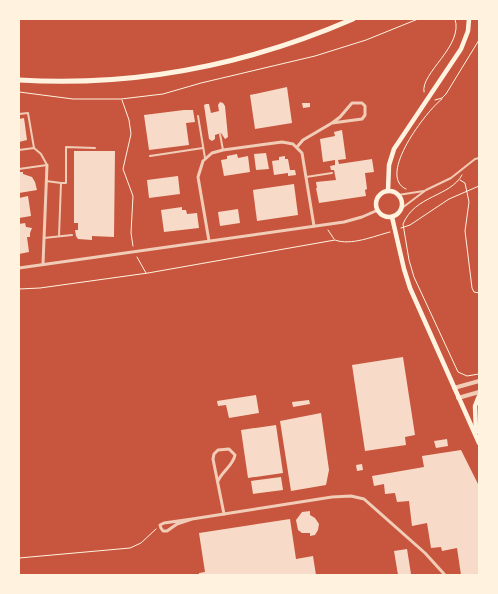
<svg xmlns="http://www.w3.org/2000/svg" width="498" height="594" font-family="'DejaVu Sans',sans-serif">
<rect width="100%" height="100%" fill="#c8553d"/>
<!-- building -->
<g fill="#f7dbc8">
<path d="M287 87 292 123 255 129 250 95Z"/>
<path d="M220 102 223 103 225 106 228 137 225 139 221 133 215 135V139L212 141 209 139 204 105 206 104H209L211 113 219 111 218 105Z"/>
<path d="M302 103H310V107L303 108Z"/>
<path d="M184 110H193L195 122 186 123 189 145 149 150 144 115Z"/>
<path d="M24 118 27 140 19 142V119Z"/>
<path d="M342 130 346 159 338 160 339 164 372 159 374 172 365 173 367 189 365 190 366 196 319 203 316 188H317L316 182 336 180 334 170H331L330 166 335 165V160L323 162 320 139 335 136 334 132Z"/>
<path d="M74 151H115L114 237 92 236V240L78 239 76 236 75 230H78V223H74Z"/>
<path d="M266 153 269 169 256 170 254 154Z"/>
<path d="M237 154 238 158 248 156 250 172 224 176 221 160 227 159V156Z"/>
<path d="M285 156V159H288L290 170H295L296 175 288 176V173L274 175 272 161 279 160V157Z"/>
<path d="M19 172H23V174L32 177 35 182 37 190 19 193Z"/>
<path d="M178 176 180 194 149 198 147 180Z"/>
<path d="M294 184 298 215 257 221 253 190Z"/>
<path d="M28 196 31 216 19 218V198Z"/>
<path d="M182 207V210H186L187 214 197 213 199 228 164 232 161 210Z"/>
<path d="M238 209 240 223 220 226 218 212Z"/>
<path d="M25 223 26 227 32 228 30 233V237H27L29 252 19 254V224Z"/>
<path d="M403 357 415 435 405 437 406 445 365 451 352 365Z"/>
<path d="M256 395 259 413 229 418 226 405 218 406 217 401Z"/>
<path d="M309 400 310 404 293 407 292 402Z"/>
<path d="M321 413 329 470 326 485 291 491 280 421Z"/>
<path d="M276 425 283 473 248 478 241 430Z"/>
<path d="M447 439 448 446 436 448 434 441Z"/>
<path d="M461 450 479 486V575H461L457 548 442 551 441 547 431 548 427 523 412 526 409 501 397 502 395 493 385 494 384 484 374 486 372 476 424 467 422 456Z"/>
<path d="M362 464 363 470 357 471 356 465Z"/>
<path d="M281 477 283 490 253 494 251 481Z"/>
<path d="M310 511V515L315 518 319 524 318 530 315 535 310 536V533H302L298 530 296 520 302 512Z"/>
<path d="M290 519 296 559 313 556 316 575H199V573L205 572 199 533Z"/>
<path d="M407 549 411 574 398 575 394 551Z"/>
</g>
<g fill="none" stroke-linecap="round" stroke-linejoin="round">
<!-- path -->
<g stroke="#fff3e0" stroke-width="1">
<path d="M19 92 73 99H121L163 94 201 83 315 56 366 40 418 19"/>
<path d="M424 92C420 73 464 46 455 19"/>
<path d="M122 100 129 120 131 134 123 169 133 196 131 233 133 246"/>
<path d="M435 100 442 98 446 94 479 40"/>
<path d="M462 175C450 197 415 195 403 224L409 260 414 277 458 372 467 376 479 374"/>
<path d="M460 180 465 183 469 202 465 231 472 288 474 292 479 293"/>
<path d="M406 189C376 176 427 110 442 99"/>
<path d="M401 228 410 225 449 199 479 186"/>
<path d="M328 230 334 239"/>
<path d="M137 257 146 273"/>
<path d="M19 289 40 288 148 273 335 240C351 246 374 236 390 232"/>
<path d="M19 558 130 548 141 543 156 529"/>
</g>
<!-- service -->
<g stroke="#f1ccb7" stroke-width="2">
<path d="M19 114 28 113 34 148"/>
<path d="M198 116 205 158"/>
<path d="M220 134 223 150"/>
<path d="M19 150 34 148 41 154 47 165 19 169"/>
<path d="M150 156 203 148"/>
<path d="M306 177 332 173"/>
<path d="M46 181 61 183 59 236"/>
<path d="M61 183H66V147L95 148"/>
<path d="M398 195 424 191"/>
<path d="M402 208 426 190 451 178 475 159 479 158"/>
<path d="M44 238 72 235"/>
</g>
<!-- minor -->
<g stroke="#f1ccb7" stroke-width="3">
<path d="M297 147 303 140 332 123 362 119 365 115V106L362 103H352L340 117 332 123"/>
<path d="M209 241 198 177 203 161 212 153 223 150 282 142 293 144 302 153 314 226"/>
<path d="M43 264 47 165"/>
<path d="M19 268 344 222 362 217 378 210"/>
<path d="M218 481C222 471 233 466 235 455L229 449 218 450 214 454 213 459 224 514 332 497 351 496 364 499 425 553 445 575"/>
<path d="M192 519 164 523 160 525 161 528 163 531H167L177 524 192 519 224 514"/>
</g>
<!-- tertiary -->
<g stroke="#f1ccb7" stroke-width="4">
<path d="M454 388 479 381"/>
<path d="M458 398 479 392"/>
</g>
<!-- secondary -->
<g stroke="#fff3e0" stroke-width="4.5">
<path d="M388 191 389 165 394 149 461 49 468 31 469 19"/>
<circle cx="389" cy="204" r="13"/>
<path d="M392 217 404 269 410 288 479 443"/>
<path d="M476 432 475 406 479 396"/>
</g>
<!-- primary -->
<path stroke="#fff3e0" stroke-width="5" d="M19 80C134 87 247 65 353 19"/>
</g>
<!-- border -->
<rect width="498" height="594" fill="none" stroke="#fff3e0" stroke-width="40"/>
</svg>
